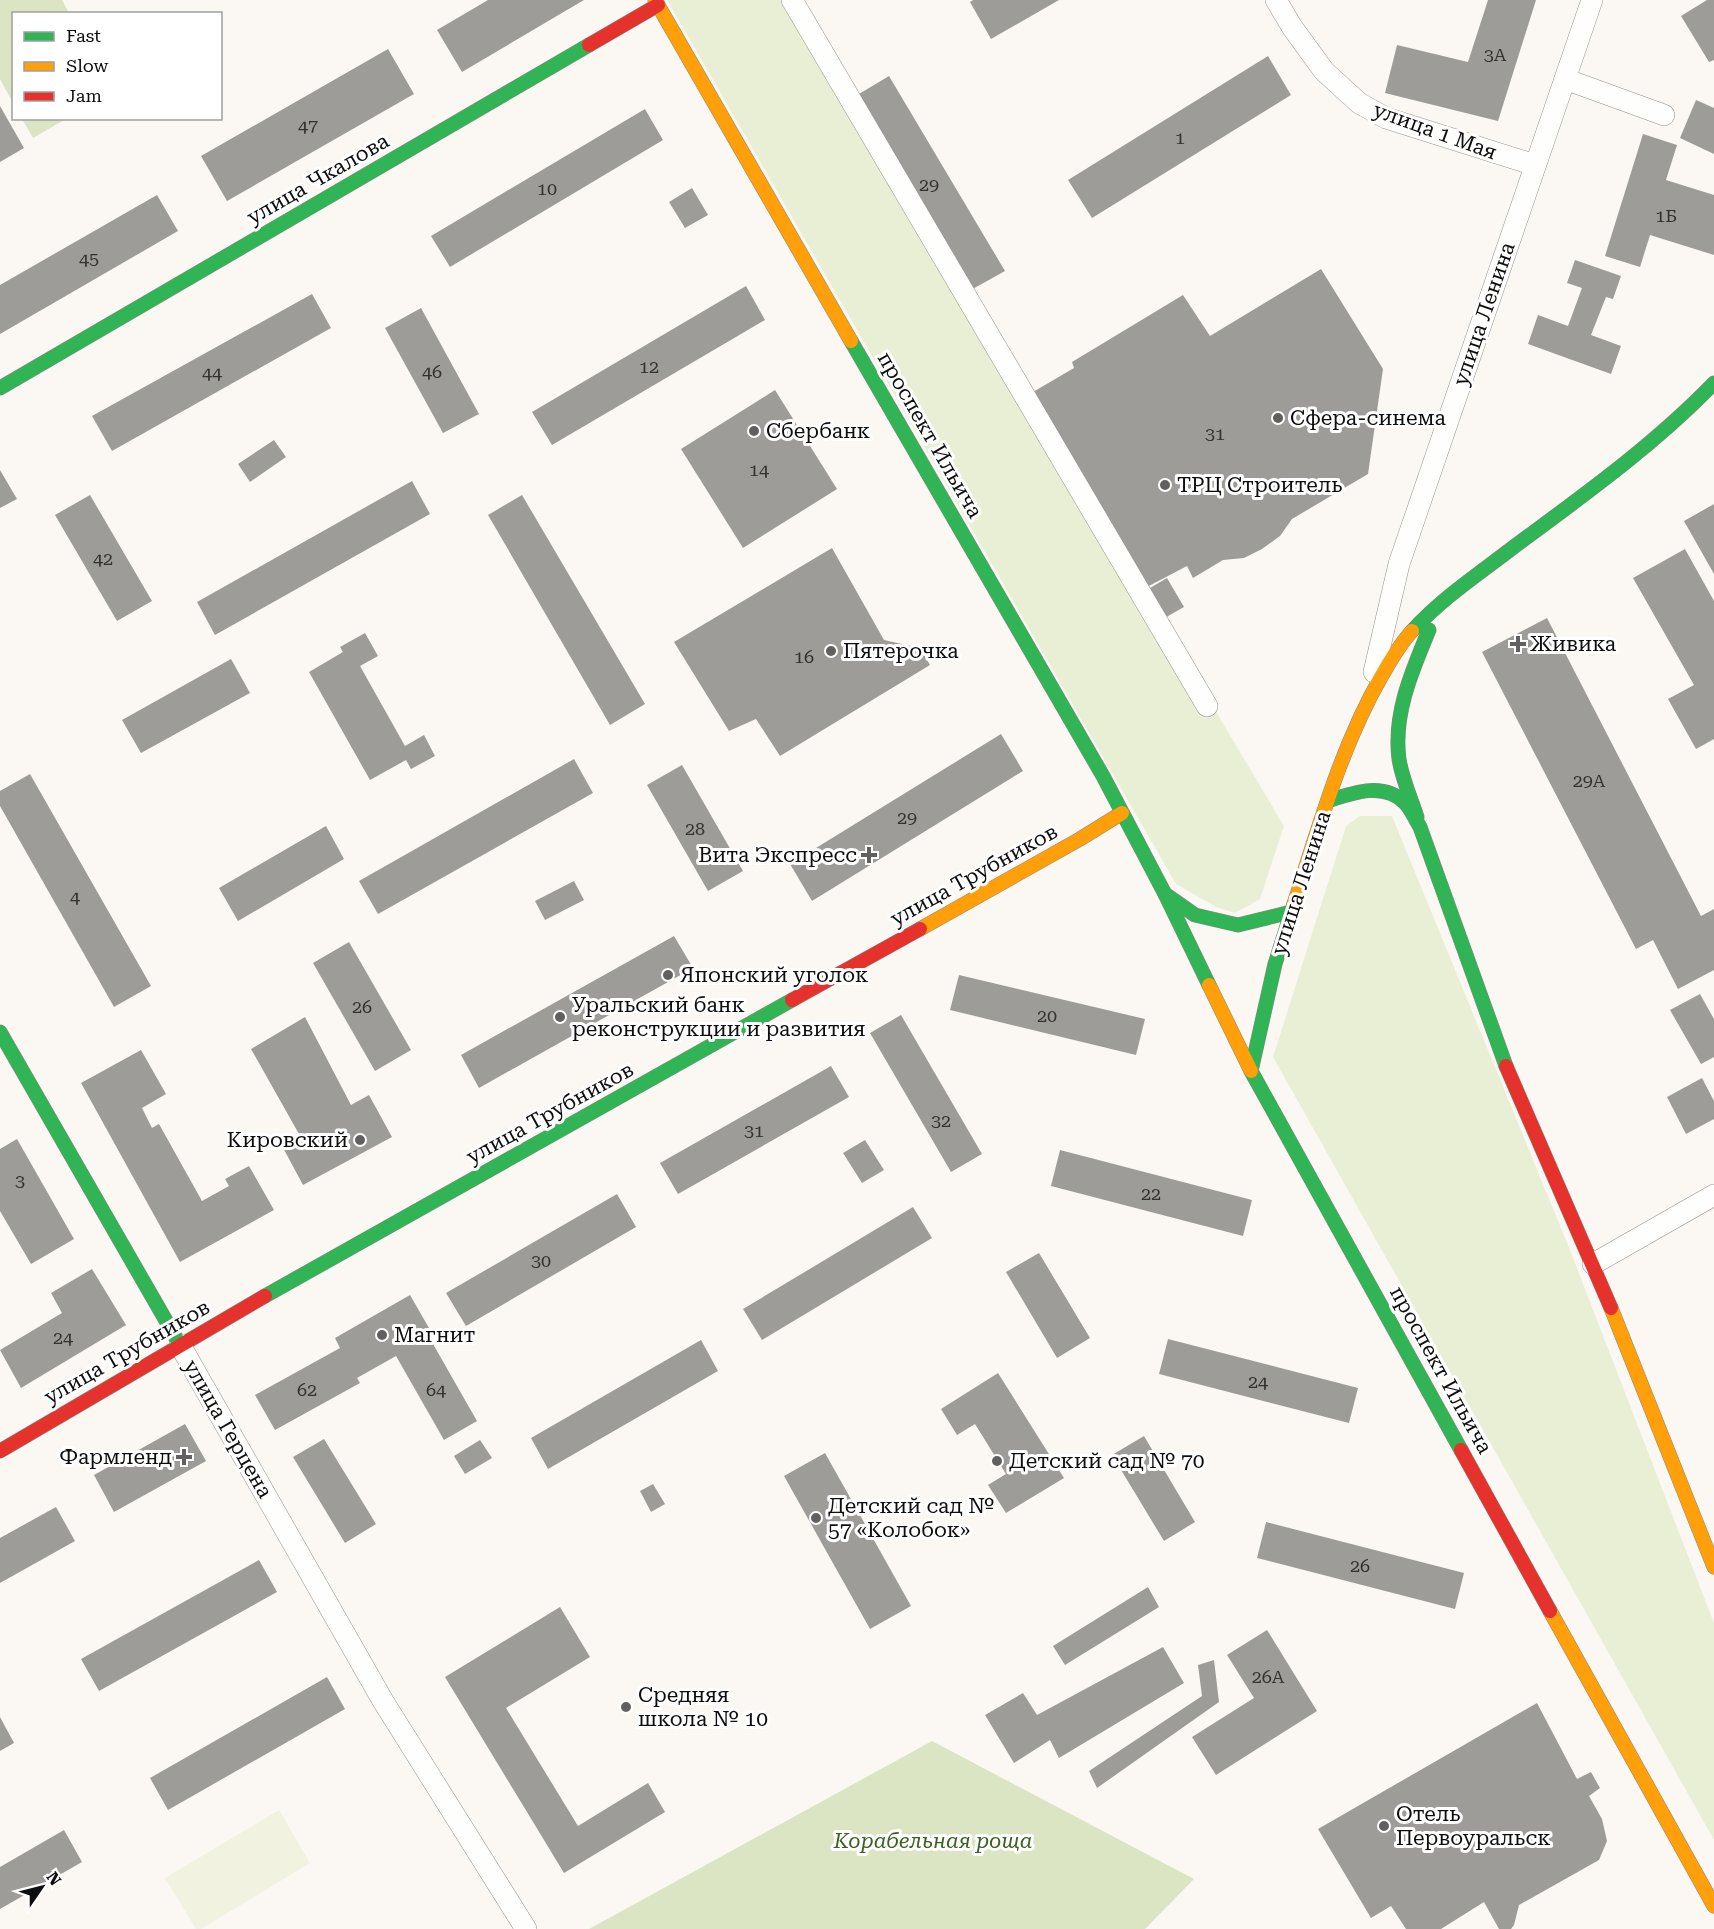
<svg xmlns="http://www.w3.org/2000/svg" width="1714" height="1929" font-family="'Roboto Serif',serif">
<rect width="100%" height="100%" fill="#fbf8f4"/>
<!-- green -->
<g fill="#e9efd5">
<path d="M667 0H795L1033 392 1218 715 1284 826 1260 899 1235 913 1216 907 1176 884Z"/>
<path d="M1360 816H1392L1568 1245 1714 1623V1840L1273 1057 1346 826Z"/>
</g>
<!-- forest -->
<g fill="#dbe5c4">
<path d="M0 0H62L69 13 14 14 13 103 0 79Z"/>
<path d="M22 119H66L33 138Z"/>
<path d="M932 1741 1194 1879 1145 1929H589Z"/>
</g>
<!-- pitch -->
<path fill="#f1f2df" d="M279 1810 310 1863 201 1929H196L165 1878Z"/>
<!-- building -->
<g fill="#9e9c99">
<path d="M488 0H584L462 72 437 30Z"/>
<path d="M973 0H1059L991 39 970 2Z"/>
<path d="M1488 0H1536L1498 121 1385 93 1397 45 1468 62Z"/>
<path d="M1707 0H1714V60L1709 62 1681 16Z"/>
<path d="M388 49 414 94 227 201 201 156Z"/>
<path d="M1268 56 1291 95 1092 218 1068 180Z"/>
<path d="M889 76 1005 271 969 291 854 97Z"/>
<path d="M1696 100 1714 108V154L1680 138Z"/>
<path d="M0 106 24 148 0 162Z"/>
<path d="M645 109 663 140 450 267 431 236Z"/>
<path d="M1643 134 1677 145 1666 180 1714 195V255L1650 235 1640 267 1605 256Z"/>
<path d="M692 188 708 215 685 228 669 202Z"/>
<path d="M157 195 178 231 0 334V285Z"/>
<path d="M1575 260 1621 276 1613 299 1606 297 1591 335 1621 346 1611 374 1528 344 1538 315 1568 326 1582 288 1567 283Z"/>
<path d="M1321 269 1383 369 1368 474 1292 519 1280 536 1262 549 1244 558 1223 560 1193 578 1187 566 1145 588 1033 392 1074 368 1072 362 1183 295 1210 336Z"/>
<path d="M746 286 765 320 552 445 532 412Z"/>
<path d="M312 294 331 328 112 451 92 416Z"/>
<path d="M421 308 479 414 443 433 385 328Z"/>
<path d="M775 390 837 489 743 548 681 449Z"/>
<path d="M274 440 286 457 250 482 238 464Z"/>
<path d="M0 470 17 499 0 508Z"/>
<path d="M412 481 430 514 215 635 197 602Z"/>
<path d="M90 495 152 601 117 621 55 515Z"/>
<path d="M522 495 645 704 610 725 488 515Z"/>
<path d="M1714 504V574L1684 521Z"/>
<path d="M832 548 884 640 920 648 930 665 780 756 756 719 729 731 674 642Z"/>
<path d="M1685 549 1714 601V739L1696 749 1668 699 1694 685 1633 578Z"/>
<path d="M1167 578 1184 607 1161 620 1145 591Z"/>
<path d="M1547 618 1701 916 1714 909V970L1678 989 1653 940 1636 949 1482 652Z"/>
<path d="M365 633 378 656 360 666 405 746 424 735 435 756 411 769 406 760 370 780 309 672 343 652 340 647Z"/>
<path d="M231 659 250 693 141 753 122 720Z"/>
<path d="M1001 734 1023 771 812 901 790 864Z"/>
<path d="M574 759 593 793 378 914 359 881Z"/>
<path d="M682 765 743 871 708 891 647 785Z"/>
<path d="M30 774 151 986 114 1007 0 806V791Z"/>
<path d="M326 826 344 859 238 921 219 888Z"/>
<path d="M574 881 584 900 545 920 535 901Z"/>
<path d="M674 936 693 968 479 1088 461 1055Z"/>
<path d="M349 942 411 1050 375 1071 313 963Z"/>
<path d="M959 975 1145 1019 1136 1055 950 1010Z"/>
<path d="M1700 994 1714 1019V1057L1701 1064 1670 1010Z"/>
<path d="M901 1015 982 1154 951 1172 870 1033Z"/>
<path d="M305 1017 351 1105 369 1095 392 1137 303 1185 281 1144 299 1134 251 1049Z"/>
<path d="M141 1050 166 1094 142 1108 152 1128 159 1124 202 1201 229 1186 225 1179 249 1166 274 1210 180 1262 81 1083Z"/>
<path d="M831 1066 849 1097 678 1194 660 1163Z"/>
<path d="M1702 1078 1714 1101V1119L1686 1134 1667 1097Z"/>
<path d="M17 1139 74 1239 31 1264 0 1211V1149Z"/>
<path d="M865 1140 884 1170 862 1183 843 1153Z"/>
<path d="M1060 1150 1252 1200 1243 1236 1051 1186Z"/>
<path d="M617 1194 636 1227 466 1326 446 1293Z"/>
<path d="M913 1207 932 1238 762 1340 743 1309Z"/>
<path d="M1039 1253 1090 1338 1057 1358 1006 1272Z"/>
<path d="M92 1269 126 1325 21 1388 0 1350 62 1313 51 1293Z"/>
<path d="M410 1295 433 1335 429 1337 477 1421 444 1440 396 1356 357 1378 360 1383 275 1430 255 1395 340 1348 335 1338Z"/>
<path d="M1168 1339 1358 1388 1349 1423 1159 1374Z"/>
<path d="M701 1340 718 1371 548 1469 531 1438Z"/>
<path d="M998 1373 1064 1478 1006 1513 988 1485 1006 1474 975 1424 957 1435 941 1409Z"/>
<path d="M185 1424 206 1461 114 1512 94 1475Z"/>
<path d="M1144 1436 1195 1522 1164 1541 1112 1455Z"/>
<path d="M324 1439 376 1524 345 1543 293 1457Z"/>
<path d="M480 1440 492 1458 465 1474 454 1456Z"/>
<path d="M825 1453 911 1606 870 1629 784 1476Z"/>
<path d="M653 1484 665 1504 651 1512 640 1491Z"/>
<path d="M56 1507 75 1541 0 1583V1538Z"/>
<path d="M1266 1522 1464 1573 1455 1609 1257 1558Z"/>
<path d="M259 1560 277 1592 99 1691 81 1659Z"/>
<path d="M1148 1587 1159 1607 1065 1665 1053 1646Z"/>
<path d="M560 1607 590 1657 506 1708 578 1826 648 1783 665 1812 564 1873 445 1677Z"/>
<path d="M1267 1630 1317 1711 1216 1775 1192 1737 1254 1698 1227 1655Z"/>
<path d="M1163 1647 1184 1683 1059 1758 1050 1740 1014 1763 985 1715 1023 1693 1037 1715Z"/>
<path d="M1214 1660 1219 1702 1097 1788 1089 1771 1202 1696 1198 1665Z"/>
<path d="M327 1677 345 1709 168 1810 150 1778Z"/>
<path d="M1537 1703 1577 1779 1591 1772 1600 1788 1589 1796 1602 1819 1607 1841 1599 1860 1519 1905 1514 1925 1511 1929H1499L1484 1902 1441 1929H1406L1391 1906 1371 1918 1318 1829Z"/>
<path d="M0 1717 14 1743 0 1751Z"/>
<path d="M64 1830 82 1862 0 1909V1867Z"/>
</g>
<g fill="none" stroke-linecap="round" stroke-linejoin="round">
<defs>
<g id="street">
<path d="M792 0 1207 706"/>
<path d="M1276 0 1292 27 1324 71 1359 103 1386 118 1535 165"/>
<path d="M1565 79 1664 115"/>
<path d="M1374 672 1399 564 1592 0"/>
<path d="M1593 1264 1714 1195"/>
<path d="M180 1345 383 1701 526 1929"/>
</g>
<g id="fast">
<path d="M851 341 1103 776 1165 894 1209 985"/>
<path d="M0 388 589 45"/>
<path d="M1412 631C1442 598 1480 573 1515 546 1584 495 1654 445 1714 383"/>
<path d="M1328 801C1352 793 1384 781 1405 803 1411 809 1415 819 1420 827L1506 1066"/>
<path d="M1417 817C1411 798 1402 779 1399 759 1393 714 1412 671 1429 630"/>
<path d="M1165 894 1195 915 1238 925 1291 912"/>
<path d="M1294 904 1275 964 1251 1071 1461 1450"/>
<path d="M0 1032 180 1345"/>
<path d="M265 1296 792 1000"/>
</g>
<g id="slow">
<path d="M655 0 851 341"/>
<path d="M1294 904C1319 827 1341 747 1381 677 1391 660 1399 645 1412 631"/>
<path d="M920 929 1080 839 1122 813"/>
<path d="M1209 985 1251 1071"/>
<path d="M1611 1308 1714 1567"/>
<path d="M1550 1611 1714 1906"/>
</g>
<g id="jam">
<path d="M589 45 658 5"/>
<path d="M792 1000 920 929"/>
<path d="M1506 1066 1611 1308"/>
<path d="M1461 1450 1550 1611"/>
<path d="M0 1451 265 1296"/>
</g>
</defs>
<!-- street casing -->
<use href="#street" stroke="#959392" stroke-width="22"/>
<!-- fast casing -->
<use href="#fast" stroke="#8b8a88" stroke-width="15"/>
<!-- slow casing -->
<use href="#slow" stroke="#8b8a88" stroke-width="15"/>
<!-- jam casing -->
<use href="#jam" stroke="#8b8a88" stroke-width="15"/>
<!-- street -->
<use href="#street" stroke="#fefefd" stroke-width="21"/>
<!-- fast -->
<use href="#fast" stroke="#30b455" stroke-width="14"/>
<!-- slow -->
<use href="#slow" stroke="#ff9f0a" stroke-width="14"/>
<!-- jam -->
<use href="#jam" stroke="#e5322d" stroke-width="14"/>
</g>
<!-- markers -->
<g fill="#61605e" stroke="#fff" stroke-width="2">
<circle cx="1278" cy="418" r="6"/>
<circle cx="754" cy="431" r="6"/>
<circle cx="1165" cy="485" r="6"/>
<path d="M1515 635h6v6h6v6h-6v6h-6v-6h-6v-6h6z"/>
<circle cx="831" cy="651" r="6"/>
<path d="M866 846h6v6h6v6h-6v6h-6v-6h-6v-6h6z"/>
<circle cx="668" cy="975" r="6"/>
<circle cx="560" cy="1017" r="6"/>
<circle cx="360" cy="1140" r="6"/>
<circle cx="382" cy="1335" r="6"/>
<path d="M181 1448h6v6h6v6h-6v6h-6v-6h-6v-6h6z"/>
<circle cx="997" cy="1461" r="6"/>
<circle cx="816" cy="1518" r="6"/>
<circle cx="626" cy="1707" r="6"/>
<circle cx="1384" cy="1826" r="6"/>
</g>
<g text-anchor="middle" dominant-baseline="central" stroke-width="6" stroke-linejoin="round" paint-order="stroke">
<!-- number labels -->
<g font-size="18" fill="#323231">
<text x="1495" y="54">3А</text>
<text x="308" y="125">47</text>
<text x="1180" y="137">1</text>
<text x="929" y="184">29</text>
<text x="547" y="188">10</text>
<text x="1666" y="215">1Б</text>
<text x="89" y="258">45</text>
<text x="649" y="366">12</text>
<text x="432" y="371">46</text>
<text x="212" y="372">44</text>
<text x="1215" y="433">31</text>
<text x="759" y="469">14</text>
<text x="103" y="558">42</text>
<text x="804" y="656">16</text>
<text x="1589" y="780">29А</text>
<text x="907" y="817">29</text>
<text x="695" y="828">28</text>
<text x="75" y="896">4</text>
<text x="362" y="1006">26</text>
<text x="1047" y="1015">20</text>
<text x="941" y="1120">32</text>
<text x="754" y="1130">31</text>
<text x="20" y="1180">3</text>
<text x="1151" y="1193">22</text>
<text x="541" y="1260">30</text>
<text x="63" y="1337">24</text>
<text x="1258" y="1381">24</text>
<text x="307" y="1389">62</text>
<text x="436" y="1389">64</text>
<text x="1360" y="1565">26</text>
<text x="1268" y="1676">26А</text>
</g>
<!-- street labels -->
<g font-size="21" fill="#0e0e0e" stroke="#fff">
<text transform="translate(1435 131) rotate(20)">улица 1 Мая</text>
<text transform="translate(318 179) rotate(-30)">улица Чкалова</text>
<text transform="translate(1484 314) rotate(-71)">улица Ленина</text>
<text transform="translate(930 435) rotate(60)">проспект Ильича</text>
<text transform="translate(974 875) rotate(-29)">улица Трубников</text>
<text transform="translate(1301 883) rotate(-72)">улица Ленина</text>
<text transform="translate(550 1113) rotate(-29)">улица Трубников</text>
<text transform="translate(127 1352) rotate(-30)">улица Трубников</text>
<text transform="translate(1441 1370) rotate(61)">проспект Ильича</text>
<text transform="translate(228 1429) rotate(60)">улица Герцена</text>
</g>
<!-- poi labels -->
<g font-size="21" fill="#0e0e0e" stroke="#fff" text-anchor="start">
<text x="1290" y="418">Сфера-синема</text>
<text x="766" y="431">Сбербанк</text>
<text x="1177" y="485">ТРЦ Строитель</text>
<text x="1530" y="644">Живика</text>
<text x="843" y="651">Пятерочка</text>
<text x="857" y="855" text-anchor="end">Вита Экспресс</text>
<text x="680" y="975">Японский уголок</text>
<text x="572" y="1005">Уральский банк<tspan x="572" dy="24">реконструкции и развития</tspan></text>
<text x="348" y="1140" text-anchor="end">Кировский</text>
<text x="394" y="1335">Магнит</text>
<text x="172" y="1457" text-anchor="end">Фармленд</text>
<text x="1009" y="1461">Детский сад № 70</text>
<text x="828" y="1506">Детский сад №<tspan x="828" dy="24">57 «Колобок»</tspan></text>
<text x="638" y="1695">Средняя<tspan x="638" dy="24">школа № 10</tspan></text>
<text x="1396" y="1814">Отель<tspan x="1396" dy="24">Первоуральск</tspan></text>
</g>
<!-- park labels -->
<g font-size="21" font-style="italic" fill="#3c6223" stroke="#fff">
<text x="933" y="1841">Корабельная роща</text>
</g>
</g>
<!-- legend -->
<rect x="12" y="12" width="210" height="108" fill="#ffffff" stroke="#9f9f9f" stroke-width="1.5"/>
<rect x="24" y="32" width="30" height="9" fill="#30b455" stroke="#9f9f9f" stroke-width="1.5"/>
<text x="66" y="42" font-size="18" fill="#0e0e0e">Fast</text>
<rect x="24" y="62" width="30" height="9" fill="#ff9f0a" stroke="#9f9f9f" stroke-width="1.5"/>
<text x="66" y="72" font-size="18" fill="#0e0e0e">Slow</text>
<rect x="24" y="92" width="30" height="9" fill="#e5322d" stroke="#9f9f9f" stroke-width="1.5"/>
<text x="66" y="102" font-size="18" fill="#0e0e0e">Jam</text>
<!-- north arrow -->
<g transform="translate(42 1887) rotate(55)" stroke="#ffffff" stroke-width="4.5" paint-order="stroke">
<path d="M0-4.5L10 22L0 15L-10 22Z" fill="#0e0e0e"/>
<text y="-9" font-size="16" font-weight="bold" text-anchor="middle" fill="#0e0e0e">N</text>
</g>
</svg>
